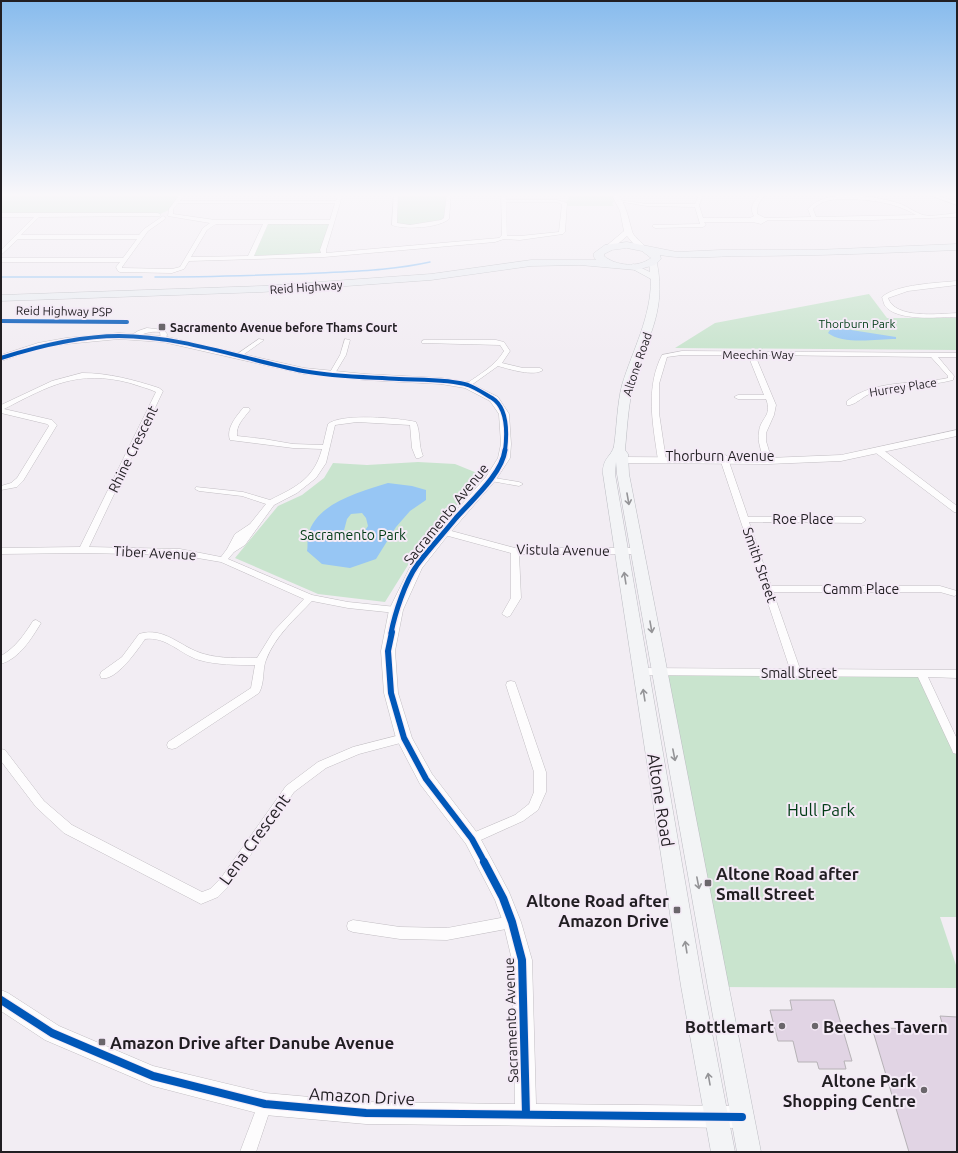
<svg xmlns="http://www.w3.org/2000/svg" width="958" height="1153" font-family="Ubuntu,sans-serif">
<rect width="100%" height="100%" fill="#f2edf3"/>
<!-- green -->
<g fill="#c9e4ce">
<path d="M1 193H183L171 209 158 215H1Z"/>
<path d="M396 193H449L446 219 443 221 405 227 397 226 393 220Z"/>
<path d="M569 193H613L615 200 612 204 614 206H565V203L569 199Z"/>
<path d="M266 222H331L324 255 250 258Z"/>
<path d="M869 294 887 318H957V350L675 348 715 323Z"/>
<path d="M418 462 455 464 482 475 413 557 385 602 318 594 235 558 278 506 302 495 324 478 333 463 367 465Z"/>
<path d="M659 672 921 674 957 750V917H940L957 968V988L717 987Z"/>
</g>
<!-- water -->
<g fill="#97c6f4" fill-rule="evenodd">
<path d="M832 327 896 337V339C877 339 843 345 828 333Z"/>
<path d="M388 483 412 486 426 490V500L410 511 396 527 376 559 350 568 322 564 307 551C308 547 307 541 308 536 315 503 360 492 388 483ZM362 513 366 518 368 526C360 538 356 541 342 538L347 519 351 514Z"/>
</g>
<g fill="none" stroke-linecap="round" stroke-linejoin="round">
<!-- stream -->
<g stroke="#97c6f4" stroke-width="1.5">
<path d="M1 277H142"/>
<path d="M155 277C210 277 265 275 320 273 357 271 394 270 430 262"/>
</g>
</g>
<!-- building -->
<g fill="#e1d4e4" stroke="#b6b2b6">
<path d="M790 1000H834L852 1061H844L846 1069H819L817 1062H798L793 1041H778L770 1010H792Z"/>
<path d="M940 1016 957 1017V1152H909L872 1028 944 1029Z"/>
</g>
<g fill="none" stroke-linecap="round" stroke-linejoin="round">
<defs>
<g id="street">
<path d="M181 193H185L180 201H336L339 193H343L326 250V253L499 238 502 235 501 193H505L506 200H557L567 203 565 232 563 234 520 240 504 239 495 242 324 257 189 261 184 269 172 273 120 272 118 271 116 267 120 262H1V258H123L137 239H18L1 255V250L34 217H1V213H158L161 215 160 216 39 217 21 235H139L144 229 163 216 166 218 165 219 148 231 122 267V268L172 269 180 267 203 228 210 223 168 216 169 209ZM506 202H557L562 204 559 232 520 236H507ZM178 203H335L330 220H215L173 214V209ZM216 224H263L248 256 191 257 207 230ZM268 224H329L320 250 321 253 254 256Z"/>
<path d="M394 193H398L397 223 410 225 441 220 444 218 447 193H451L449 219C439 228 404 230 392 225Z"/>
<path d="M700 193H704L699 205 703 218H750L754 216C748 207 756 197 764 193H769C761 199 757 203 757 214L765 218 811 217 808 209C826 187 877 196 901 204 908 207 916 213 923 215 932 217 948 214 957 213V217L873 220H768L761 224 753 222H704L706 225 703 227 655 228 652 226 653 225 700 224 695 207 647 206 617 201 619 200 647 204H695ZM838 199C864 199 893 201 916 215L816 217 813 209C820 202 828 200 838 199Z"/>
<path d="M924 193H929L957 202V205Z"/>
<path d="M957 281V285L908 291 888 298C895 319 938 314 957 313V317C939 317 898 322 885 306 884 304 883 300 882 297 897 284 937 283 957 281Z"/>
<path d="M147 328 164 330 167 334 166 339 161 340 160 332C149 331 143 334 133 338L130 336 138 331Z"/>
<path d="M259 339 264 340 240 357H236V355Z"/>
<path d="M345 339 350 340 346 355 334 375H330L329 374 340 355Z"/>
<path d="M424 340H496L504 342 510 351 502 363 523 368H540L543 370C534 377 509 369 498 366L470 386H466V384C480 374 495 366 504 351L500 345 422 343V341Z"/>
<path d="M682 351 957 353V357H938L954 376 953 380C927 387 898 384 872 393 863 396 858 403 850 405H847V401C875 379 915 385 948 378V376L931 357 755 355 776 405 774 415 766 433V441L772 461 768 463 764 461C762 452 757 442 759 432 760 418 773 416 766 399H738L734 397 738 395H764L748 355H682L667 357 659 384V413L666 460 662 462 658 460C653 425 645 388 662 355Z"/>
<path d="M82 373C109 373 134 380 159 388L163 391 89 547 180 549 221 557 227 549 235 534 250 524 266 504 242 496 199 491 195 489 196 487 243 492 270 500C296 487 314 479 322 449L293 448 230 440C226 428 236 417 243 408H249L250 410C243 419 236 425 237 436L264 439 293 444 323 445 328 424C341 413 399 418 416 422 421 433 418 445 423 456L419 458H416L412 448 410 425 357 422 335 425 326 463 316 478 297 493 274 505 245 545 234 552 228 559 312 595 348 602 396 607 399 608 401 610 399 612 396 613 348 608 312 601C295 619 275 636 266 660 262 670 265 682 259 693L176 748 172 749 168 748 167 745 168 742 251 688 255 665C236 665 217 665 199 660 180 654 166 636 145 639 138 649 116 682 101 678L100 675 101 672 122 657 139 634C165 626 181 648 204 654 221 659 240 658 257 658L273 632 304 599 221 562 180 555 83 553 1 554V548L80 547 156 392C148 388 138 386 130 383 77 369 49 386 4 409L52 420 57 425 23 481 17 487 1 490V486L11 483 17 478 49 426 47 424 1 413V405L52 381Z"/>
<path d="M876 449H882L957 506V512H954L876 453Z"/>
<path d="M720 454H723L727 456 748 517H862L866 520 862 523 749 522 771 586H940L957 591V595L954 596 940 592H773L800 669 957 670V678L928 677 957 739V754L953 753 952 750 918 677 636 675 635 672 636 669 640 668 790 669 719 456Z"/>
<path d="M488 477 519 482 523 484 519 486 491 481 487 479Z"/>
<path d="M444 529 515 548H637L641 551 637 554H519L521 598 510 616 507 617 502 614 511 598V553L441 534 440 532Z"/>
<path d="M36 620 41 623C31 639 20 658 1 664V656C16 647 24 635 33 621Z"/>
<path d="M511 681 515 682 516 685 546 772V792L538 810 523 821 472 844 468 843 466 839 468 835 515 815 529 804 534 792V772L506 685 507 682Z"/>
<path d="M404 734 408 735 409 738 408 741 359 754 326 768 294 792 229 886 218 897 201 904 64 833 36 807 1 761V749L5 750 44 801 72 825 202 892 210 889 221 878 286 786 318 762 353 747Z"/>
<path d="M512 916 517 918 518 922 517 926 512 928 447 940 400 939 353 932 348 930 347 926 348 922 353 920 400 927 447 928Z"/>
<path d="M265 1097 270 1099 272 1104 256 1152H240L260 1099Z"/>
</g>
<g id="secondary">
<path d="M611 193H617C626 204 628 217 632 231 633 236 640 241 644 245V249H638L627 236 612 249H606L605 247 624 231 620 211Z"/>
<path d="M119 333 163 336 304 368 365 374 441 378 468 382 498 397 509 414 511 444 510 458 495 481 448 535 422 568 403 610 395 651 398 693 412 738 432 774 478 834 509 892 521 922 532 960 536 1104 742 1106 750 1109 753 1117 750 1125 742 1128 366 1124 265 1115 153 1086 45 1040 1 1011V990L8 993 59 1026 153 1066 265 1093 366 1102 515 1104 512 960 503 922 495 900 466 844 420 784 396 738 384 693 381 651 389 610 410 567 440 529 486 477 498 458 501 444 499 414 490 401 465 388 441 384 365 380 304 374 163 342 119 339 66 344 40 348 1 361V355L38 343 66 338Z"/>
<path d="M957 430V436L841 461 768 464 622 463 616 460 622 457 768 458 841 455Z"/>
</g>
<path id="primary" d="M653 260 657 263C667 315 645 339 633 386 628 407 627 429 625 450L628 454 629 474 761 1152H737L617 474 616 462 615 474 703 986 735 1152H711L681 986 603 474C602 458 612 456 614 446 617 426 617 405 622 385 633 349 651 318 651 279L629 267 633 264 650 272 649 263Z"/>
<path id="highway" d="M627 242 677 252 721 250H815L957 244V250C885 253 814 256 742 256 715 256 687 260 660 255L661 259 655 265 636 270 580 265 531 266 431 280 262 292 1 301V295L262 286 431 274 531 260H596L594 257V253L605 245ZM627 248 642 251 651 258C638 268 616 266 604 256V254L612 250Z"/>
</defs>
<!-- street casing -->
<use href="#street" stroke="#c2bec3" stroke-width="1"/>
<!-- secondary casing -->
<use href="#secondary" stroke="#c2bec3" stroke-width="1"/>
<!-- primary casing -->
<use href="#primary" stroke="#bcbdc3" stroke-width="1"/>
<!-- highway casing -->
<use href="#highway" stroke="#bcbdc3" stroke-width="1"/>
<!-- street -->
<use href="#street" fill="#fdfcfd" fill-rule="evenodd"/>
<!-- secondary -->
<use href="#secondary" fill="#fdfcfd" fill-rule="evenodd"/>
<!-- primary -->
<use href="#primary" fill="#f3f4f6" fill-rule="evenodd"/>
<!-- highway -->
<use href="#highway" fill="#eaedf2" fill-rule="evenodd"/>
<defs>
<g id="cycleway-far3">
<path d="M1 321 127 322"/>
<path d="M1 358C39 346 79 336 119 336 182 336 242 359 303 371 334 377 367 377 399 379 419 380 450 379 468 385 476 388 485 394 492 398 508 408 507 435 505 451"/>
</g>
<path id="cycleway-far2" d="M391 633C395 613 405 582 417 565 429 549 443 534 456 518 472 500 502 474 505 450"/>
<path id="cycleway-far1" d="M392 632 388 651 391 693 404 738 426 779 472 839 485 863"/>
<g id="cycleway">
<path d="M484 862 503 898 512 922 522 960 526 1114"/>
<path d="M1 1000 52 1033 153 1076 265 1104 366 1113 742 1117"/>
</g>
</defs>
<!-- cycleway-far3 casing -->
<use href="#cycleway-far3" stroke="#f4eaf6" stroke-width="6"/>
<!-- cycleway-far2 casing -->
<use href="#cycleway-far2" stroke="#f4eaf6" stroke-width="8"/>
<!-- cycleway-far1 casing -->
<use href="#cycleway-far1" stroke="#f4eaf6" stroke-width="8"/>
<!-- cycleway casing -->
<use href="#cycleway" stroke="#f4eaf6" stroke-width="10"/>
<!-- cycleway-far3 -->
<use href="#cycleway-far3" stroke="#0057b8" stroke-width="4"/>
<!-- cycleway-far2 -->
<use href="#cycleway-far2" stroke="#0057b8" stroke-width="5"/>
<!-- cycleway-far1 -->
<use href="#cycleway-far1" stroke="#0057b8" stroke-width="6"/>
<!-- cycleway -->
<use href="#cycleway" stroke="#0057b8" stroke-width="8"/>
</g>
<!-- one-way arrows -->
<defs><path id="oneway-shaft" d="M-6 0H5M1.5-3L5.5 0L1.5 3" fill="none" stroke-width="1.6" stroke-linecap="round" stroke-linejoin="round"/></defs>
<g stroke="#949497">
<use href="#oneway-shaft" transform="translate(628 499) rotate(80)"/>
<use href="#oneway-shaft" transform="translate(625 578) rotate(-99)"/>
<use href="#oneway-shaft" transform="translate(651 627) rotate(80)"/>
<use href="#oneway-shaft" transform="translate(644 695) rotate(-99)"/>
<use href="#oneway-shaft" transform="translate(674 755) rotate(79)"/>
<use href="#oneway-shaft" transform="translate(698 883) rotate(79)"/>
<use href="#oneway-shaft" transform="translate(686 947) rotate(-99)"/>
<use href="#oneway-shaft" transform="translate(709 1079) rotate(-100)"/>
</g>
<!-- sky -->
<linearGradient id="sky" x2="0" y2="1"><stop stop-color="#87bbed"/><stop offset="0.55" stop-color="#f9f7fa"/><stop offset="1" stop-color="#f9f7fa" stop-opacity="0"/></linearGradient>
<rect width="958" height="354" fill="url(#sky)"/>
<!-- markers -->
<g fill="#6a666b" stroke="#f4eaf6" stroke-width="1.5">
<rect x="158" y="323" width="8" height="8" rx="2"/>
<rect x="704" y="879" width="8" height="8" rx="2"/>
<rect x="673" y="906" width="8" height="8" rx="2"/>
<circle cx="782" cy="1026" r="4"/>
<circle cx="815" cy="1026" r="4"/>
<rect x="98" y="1038" width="8" height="8" rx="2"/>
<circle cx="924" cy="1090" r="4"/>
</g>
<g text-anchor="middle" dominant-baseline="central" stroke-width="4" stroke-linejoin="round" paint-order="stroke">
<!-- far-street labels -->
<g font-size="12" fill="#211e22" stroke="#f4eaf6">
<text transform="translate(306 287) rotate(-4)">Reid Highway</text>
<text transform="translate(64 311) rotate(1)">Reid Highway PSP</text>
<text x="758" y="354">Meechin Way</text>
<text transform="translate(637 364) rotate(-71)">Altone Road</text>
<text transform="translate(903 387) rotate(-9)">Hurrey Place</text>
</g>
<!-- far-park labels -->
<g font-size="12" fill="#003b15" stroke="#f4eaf6">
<text x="857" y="323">Thorburn Park</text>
</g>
<!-- far-poi labels -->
<g font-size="12" font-weight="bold" fill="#211e22" stroke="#f4eaf6" text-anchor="start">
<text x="170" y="327">Sacramento Avenue before Thams Court</text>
</g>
<!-- street labels -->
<g font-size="14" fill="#211e22" stroke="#f4eaf6">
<text transform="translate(133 449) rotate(-64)">Rhine Crescent</text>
<text x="720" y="456">Thorburn Avenue</text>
<text transform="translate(446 514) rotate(-51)">Sacramento Avenue</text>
<text x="803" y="519">Roe Place</text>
<text transform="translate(563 550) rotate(1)">Vistula Avenue</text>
<text transform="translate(155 553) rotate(3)">Tiber Avenue</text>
<text transform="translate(760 565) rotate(71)">Smith Street</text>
<text x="861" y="589">Camm Place</text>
<text x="799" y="673">Small Street</text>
<text transform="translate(511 1020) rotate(-92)">Sacramento Avenue</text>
</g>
<!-- park labels -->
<g font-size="14" fill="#003b15" stroke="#f4eaf6">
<text x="353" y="535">Sacramento Park</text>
</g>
<!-- near-street labels -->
<g font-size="17" fill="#211e22" stroke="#f4eaf6">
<text transform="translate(661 800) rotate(81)">Altone Road</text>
<text transform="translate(254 839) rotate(-54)">Lena Crescent</text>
<text transform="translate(362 1096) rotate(3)">Amazon Drive</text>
</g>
<!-- near-park labels -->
<g font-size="17" fill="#003b15" stroke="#f4eaf6">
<text x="821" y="809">Hull Park</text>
</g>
<!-- near-poi labels -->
<g font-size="17" font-weight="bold" fill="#211e22" stroke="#f4eaf6" text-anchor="start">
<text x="716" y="873">Altone Road after<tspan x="716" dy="20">Small Street</tspan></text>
<text x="669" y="900" text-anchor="end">Altone Road after<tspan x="669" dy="20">Amazon Drive</tspan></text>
<text x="774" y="1026" text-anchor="end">Bottlemart</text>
<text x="823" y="1026">Beeches Tavern</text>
<text x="110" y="1042">Amazon Drive after Danube Avenue</text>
<text x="916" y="1080" text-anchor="end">Altone Park<tspan x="916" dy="20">Shopping Centre</tspan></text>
</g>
</g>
<!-- border -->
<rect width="958" height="1153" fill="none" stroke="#211e22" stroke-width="4"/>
</svg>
